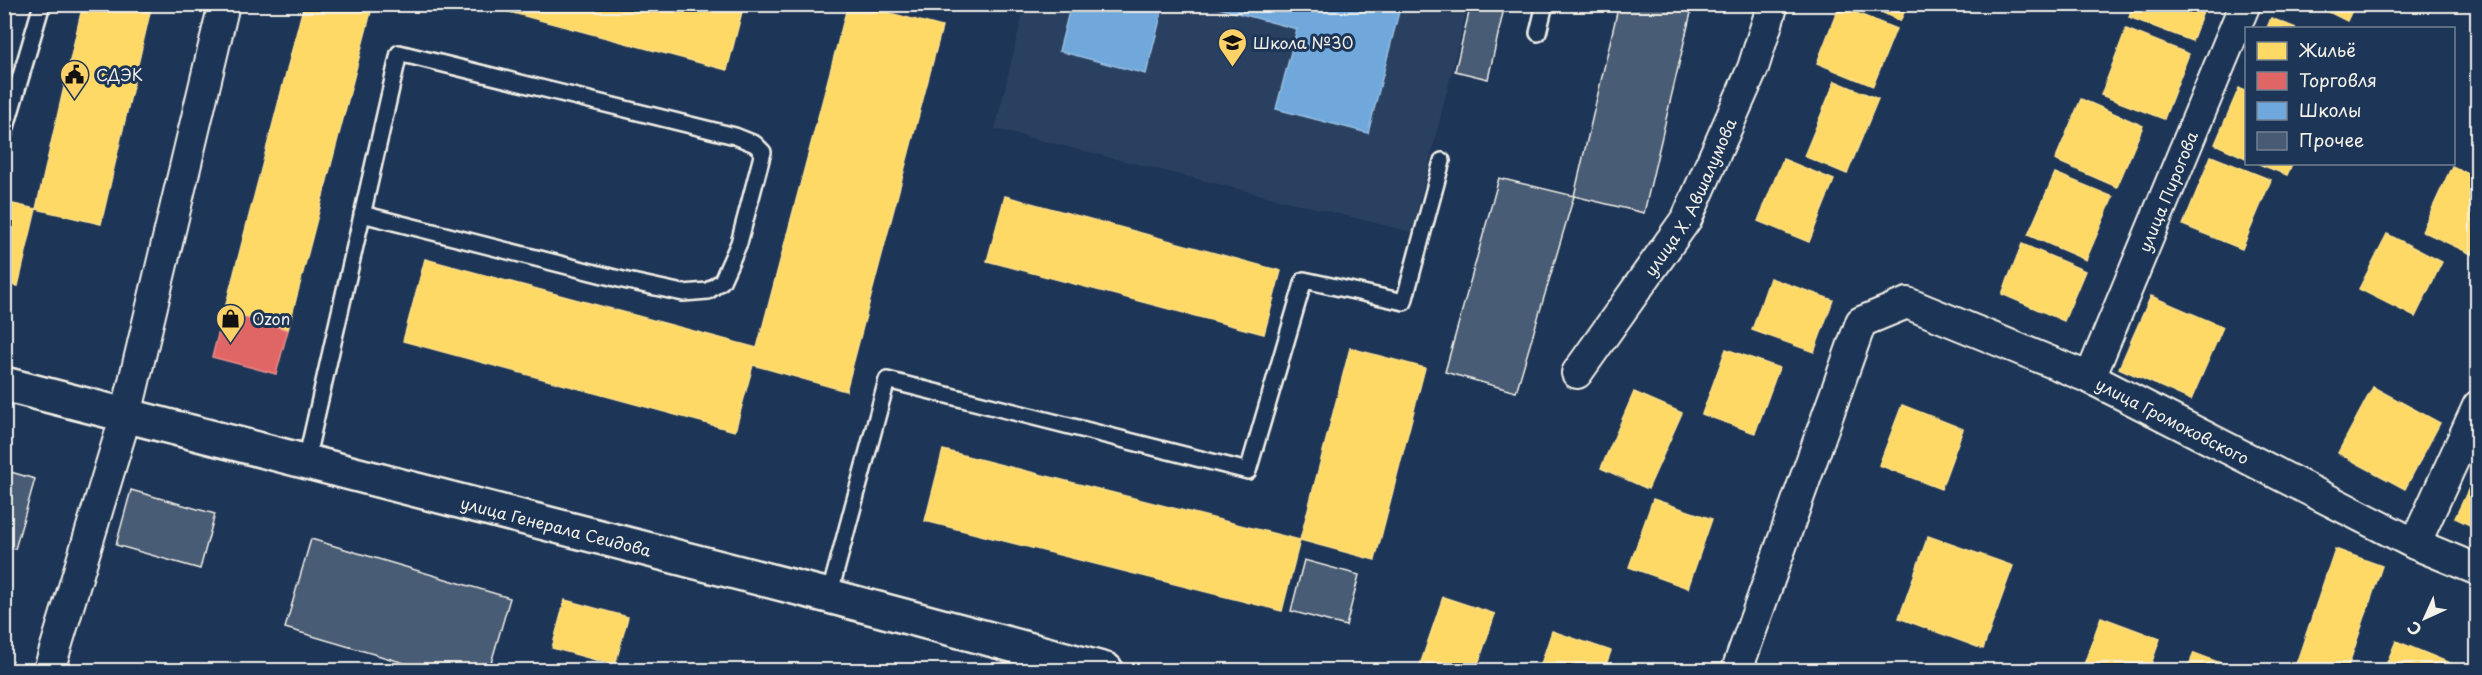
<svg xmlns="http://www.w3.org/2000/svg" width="2482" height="675" font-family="'Playpen Sans',sans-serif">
<rect width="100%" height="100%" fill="#1d3557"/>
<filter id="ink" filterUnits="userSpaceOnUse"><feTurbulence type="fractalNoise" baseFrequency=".0167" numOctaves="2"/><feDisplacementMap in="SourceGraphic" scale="12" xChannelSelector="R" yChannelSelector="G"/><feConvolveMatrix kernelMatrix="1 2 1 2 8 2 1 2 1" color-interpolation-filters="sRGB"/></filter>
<g filter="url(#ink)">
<!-- built -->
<path fill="#2a4060" d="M1025 5H1468L1412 232 995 129Z"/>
<!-- homes -->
<g fill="#ffd966" stroke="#fce08d" stroke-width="1.5">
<path d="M83 4H152L101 224 36 209Z"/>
<path d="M304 4H373L288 330 224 312Z"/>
<path d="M480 4H744L727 70Z"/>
<path d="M848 4H857L942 27 846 391 753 365 735 431 403 341 425 259 757 348Z"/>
<path d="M1865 4H1908L1900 21Z"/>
<path d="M2133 4H2206L2192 41 2129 17Z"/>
<path d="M2313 4H2355L2347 21Z"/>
<path d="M1839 6 1896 29 1873 86 1817 63Z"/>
<path d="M2271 18 2296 28H2267Z"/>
<path d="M2126 29 2189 54 2164 119 2101 95Z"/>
<path d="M1835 81 1878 99 1847 174 1804 156Z"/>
<path d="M2239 88 2246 92V158L2215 144Z"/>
<path d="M2081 99 2143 126 2117 187 2055 160Z"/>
<path d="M2211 156 2271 180 2242 249 2183 225Z"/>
<path d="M1783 159 1834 180 1809 242 1758 221Z"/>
<path d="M2259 164H2292L2287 175Z"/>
<path d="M2452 166 2478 178V257L2422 231Z"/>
<path d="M2055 173 2113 197 2086 260 2028 235Z"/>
<path d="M1005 196 1281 271 1264 334 987 261Z"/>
<path d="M4 202 36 209 18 286 4 283Z"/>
<path d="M2387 234 2442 262 2415 317 2359 289Z"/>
<path d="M2022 244 2085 271 2064 321 2002 294Z"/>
<path d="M1770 278 1833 300 1814 352 1752 330Z"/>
<path d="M2151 296 2223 327 2191 400 2119 368Z"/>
<path d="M1350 348 1425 368 1375 560 1300 540Z"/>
<path d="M1726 349 1779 368 1755 433 1702 414Z"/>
<path d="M2373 387 2440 423 2405 489 2338 453Z"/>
<path d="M1634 392 1682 413 1648 489 1601 468Z"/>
<path d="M1902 405 1963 429 1941 489 1879 465Z"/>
<path d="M943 450 1300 540 1282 611 925 521Z"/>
<path d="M2477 471 2478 472V529L2455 518Z"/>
<path d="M1653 499 1712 519 1688 588 1629 567Z"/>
<path d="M1928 536 2013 566 1983 649 1899 618Z"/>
<path d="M2335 549 2382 566 2347 670H2294Z"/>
<path d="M1443 597 1495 614 1476 670H1425L1419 668Z"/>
<path d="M565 600 628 617 615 665 552 648Z"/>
<path d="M2101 617 2160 639 2149 670H2082Z"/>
<path d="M1552 631 1611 651 1604 670H1539Z"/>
<path d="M2396 641 2452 664 2450 670H2384Z"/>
<path d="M2194 653 2239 670H2187Z"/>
</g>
<!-- shops -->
<path fill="#e06666" stroke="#e6908d" stroke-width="1.5" d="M224 312 288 330 276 374 212 357Z"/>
<!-- schools -->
<g fill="#6fa8dc" stroke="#97bee0" stroke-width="1.5">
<path d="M1071 4H1164L1146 74 1059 51Z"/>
<path d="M1204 4H1401L1368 133 1276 109 1297 29Z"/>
</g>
<!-- building -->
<g fill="#485b74" stroke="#f4f1e8" stroke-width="1.5">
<path d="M1471 4H1505L1488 79 1455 71Z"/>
<path d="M1619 4H1693L1644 213 1574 196Z"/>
<path d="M1499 178 1574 196 1516 392 1445 372Z"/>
<path d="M4 470 35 479 15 549 4 546Z"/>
<path d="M131 490 215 514 200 569 116 545Z"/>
<path d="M311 539 510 598 489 670H428L285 628Z"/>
<path d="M1304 560 1359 575 1346 626 1291 611Z"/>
</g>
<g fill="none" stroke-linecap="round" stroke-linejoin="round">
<defs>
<g id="lane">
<path d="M1538 33 1545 4"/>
<path d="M4 134 42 4"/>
<path d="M306 461 399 53 735 136 755 144 763 152 739 243 722 281 708 291 683 293 623 280 362 214"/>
<path d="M829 596 887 380 1248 471 1304 280 1404 302 1442 161"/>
</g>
<g id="street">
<path id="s1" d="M1577 373 1687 218 1753 68 1773 4"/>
<path id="s2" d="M2090 378 2245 4"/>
<path d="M2415 544 2478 406"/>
<path d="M49 670 126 415 224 4"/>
<path id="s3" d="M1737 670 1861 322 1907 303 2090 378 2415 544 2478 570"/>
</g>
<g id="secondary">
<path id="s4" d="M4 384 829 596 1106 670"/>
</g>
</defs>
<!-- lane casing -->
<use href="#lane" stroke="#f4f1e8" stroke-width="20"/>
<!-- street casing -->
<use href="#street" stroke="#f4f1e8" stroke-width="34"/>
<!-- secondary casing -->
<use href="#secondary" stroke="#f4f1e8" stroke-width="38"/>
<!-- lane -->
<use href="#lane" stroke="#1d3557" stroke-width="15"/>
<!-- street -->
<use href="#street" stroke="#1d3557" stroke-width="30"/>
<!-- secondary -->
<use href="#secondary" stroke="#1d3557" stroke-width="33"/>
</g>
</g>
<!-- icons -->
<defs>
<symbol id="school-pin" viewBox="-11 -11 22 30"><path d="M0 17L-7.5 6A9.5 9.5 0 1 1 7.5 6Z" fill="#ffd166" stroke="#1d3557"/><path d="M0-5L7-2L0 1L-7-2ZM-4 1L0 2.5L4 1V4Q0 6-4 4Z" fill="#111"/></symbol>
<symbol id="civic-pin" viewBox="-11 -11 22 30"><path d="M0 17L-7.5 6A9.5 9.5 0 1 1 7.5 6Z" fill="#ffd166" stroke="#1d3557"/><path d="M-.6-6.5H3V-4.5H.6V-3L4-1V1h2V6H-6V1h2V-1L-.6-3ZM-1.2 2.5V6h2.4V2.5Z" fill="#111"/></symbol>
<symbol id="shop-pin" viewBox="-11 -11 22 30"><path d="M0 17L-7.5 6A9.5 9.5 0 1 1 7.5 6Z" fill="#ffd166" stroke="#1d3557"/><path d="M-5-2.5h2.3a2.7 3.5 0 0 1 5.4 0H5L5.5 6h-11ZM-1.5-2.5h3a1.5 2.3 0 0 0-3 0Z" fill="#111"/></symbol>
</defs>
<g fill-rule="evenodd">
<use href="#school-pin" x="1216" y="26" width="33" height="45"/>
<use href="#civic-pin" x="58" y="58" width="33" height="45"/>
<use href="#shop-pin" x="214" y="302" width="33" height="45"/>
</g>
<g text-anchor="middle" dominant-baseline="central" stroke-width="6" stroke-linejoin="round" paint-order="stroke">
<!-- poi labels -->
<g font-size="16" fill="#f4f1e8" stroke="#1d3557" text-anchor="start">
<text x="1253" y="42">Школа №30</text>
<text x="96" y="74">СДЭК</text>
<text x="252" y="318">Ozon</text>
</g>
<!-- street labels -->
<g font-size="16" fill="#f4f1e8" stroke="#1d3557">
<text stroke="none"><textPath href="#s2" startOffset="202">улица Пирогова</textPath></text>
<text stroke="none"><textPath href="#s1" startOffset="210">улица Х. Авшалумова</textPath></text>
<text stroke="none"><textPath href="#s3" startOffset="710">улица Громоковского</textPath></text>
<text stroke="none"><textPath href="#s4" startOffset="570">улица Генерала Сеидова</textPath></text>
</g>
</g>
<!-- margin -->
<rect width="2482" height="675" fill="none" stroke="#1d3557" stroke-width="24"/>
<rect x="12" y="12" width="2458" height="651" fill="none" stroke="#f4f1e8" stroke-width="2" filter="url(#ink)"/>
<!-- legend -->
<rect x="2245" y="27" width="210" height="138" fill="#1d3557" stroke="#738091" stroke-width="1.5"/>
<rect x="2257" y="42" width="30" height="18" fill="#ffd966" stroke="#738091" stroke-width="1.5"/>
<text x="2299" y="57" font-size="18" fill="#f4f1e8">Жильё</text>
<rect x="2257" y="72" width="30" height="18" fill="#e06666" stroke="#738091" stroke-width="1.5"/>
<text x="2299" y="87" font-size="18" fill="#f4f1e8">Торговля</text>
<rect x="2257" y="102" width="30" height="18" fill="#6fa8dc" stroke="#738091" stroke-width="1.5"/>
<text x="2299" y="117" font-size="18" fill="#f4f1e8">Школы</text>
<rect x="2257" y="132" width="30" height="18" fill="#485b74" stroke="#738091" stroke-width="1.5"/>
<text x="2299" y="147" font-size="18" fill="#f4f1e8">Прочее</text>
<!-- north arrow -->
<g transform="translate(2425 618) rotate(225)" stroke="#1d3557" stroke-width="4.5" paint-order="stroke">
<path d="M0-4.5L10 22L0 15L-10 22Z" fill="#f4f1e8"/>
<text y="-9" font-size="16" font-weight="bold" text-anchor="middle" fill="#f4f1e8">С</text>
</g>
</svg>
